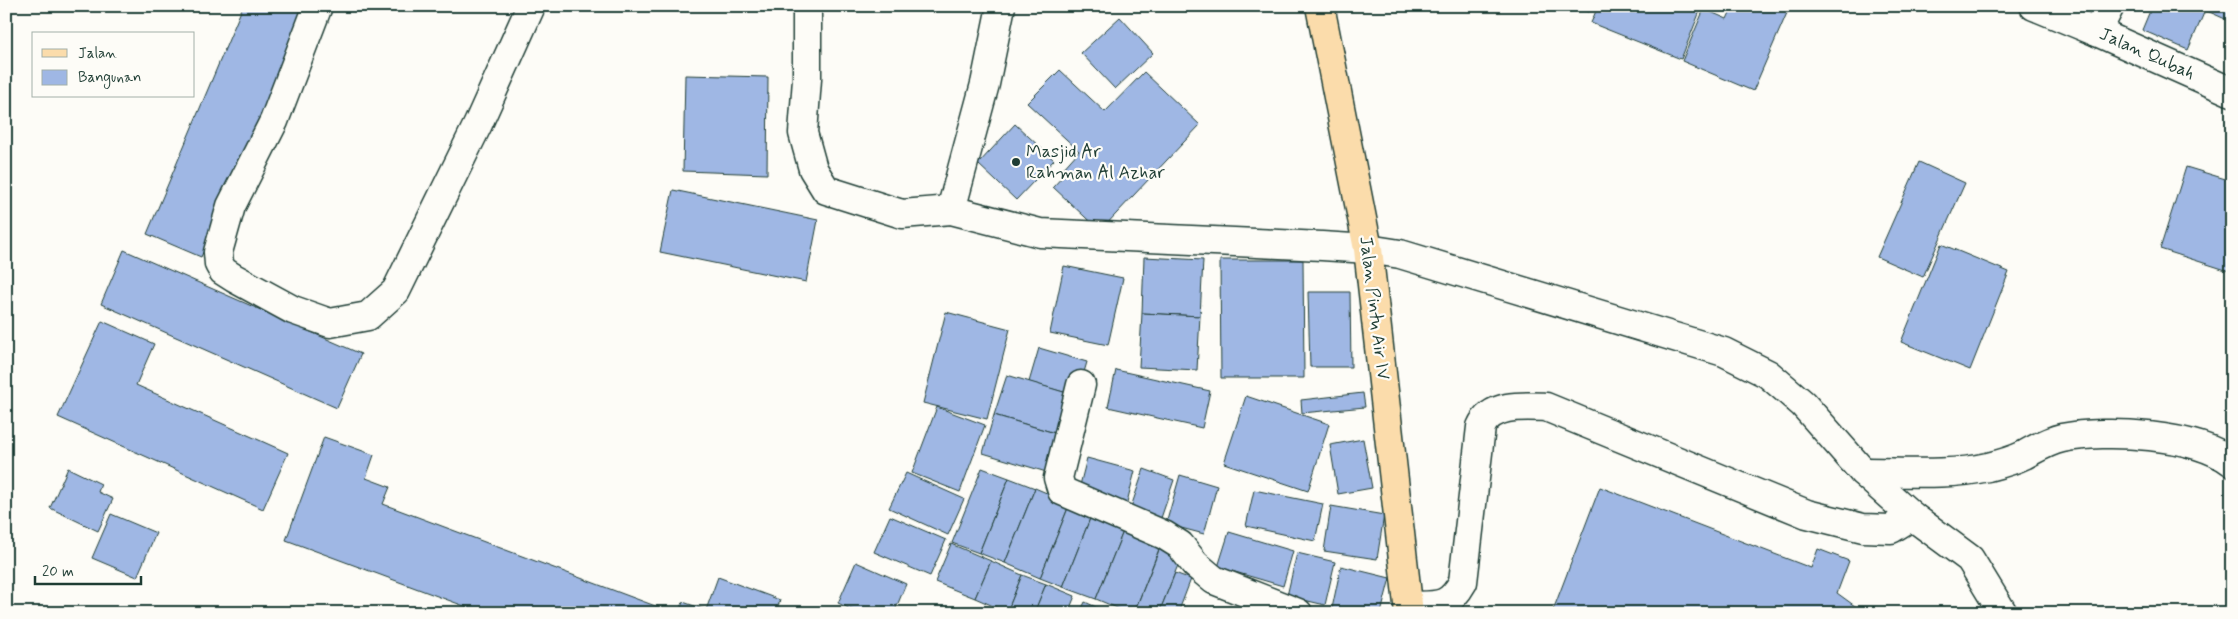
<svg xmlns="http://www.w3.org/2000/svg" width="2238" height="619" font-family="Mynerve,sans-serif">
<rect width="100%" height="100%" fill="#fdfcf7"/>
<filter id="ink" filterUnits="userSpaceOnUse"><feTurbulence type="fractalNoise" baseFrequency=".02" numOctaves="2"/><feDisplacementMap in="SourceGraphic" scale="10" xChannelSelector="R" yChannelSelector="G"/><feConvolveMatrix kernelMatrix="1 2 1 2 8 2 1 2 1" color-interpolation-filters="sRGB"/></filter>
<g filter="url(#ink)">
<!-- building -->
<g fill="#9fb7e4" stroke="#1f3d34">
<path d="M243 6H307L201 257 147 234Z"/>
<path d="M1576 6H1592L1589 12Z"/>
<path d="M1598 6H1702L1681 59 1591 23Z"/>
<path d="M1733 6H1790L1753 91 1682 61 1704 9 1727 19Z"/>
<path d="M2152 6H2188L2204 13 2188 50 2142 30Z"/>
<path d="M2207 6H2232V22L2205 10Z"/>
<path d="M1120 17 1153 53 1115 89 1081 53Z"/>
<path d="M1060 70 1105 112 1144 72 1200 125 1100 231 1053 187 1065 174 1061 171 1079 151 1027 103Z"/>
<path d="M685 75 768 77 767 174 683 171Z"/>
<path d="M1015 124 1054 160 1016 200 978 164Z"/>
<path d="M1919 162 1965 183 1923 277 1877 257Z"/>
<path d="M2186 167 2232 181V272L2160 249Z"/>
<path d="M673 190 818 220 806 282 660 252Z"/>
<path d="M1941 244 2009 272 1970 370 1901 342Z"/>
<path d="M124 250 361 354 337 408 101 304Z"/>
<path d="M1144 257 1203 260 1200 316 1142 313Z"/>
<path d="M1220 260H1303L1304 378H1221Z"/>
<path d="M1064 266 1123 278 1108 345 1050 333Z"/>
<path d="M1308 292H1350L1351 367H1310Z"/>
<path d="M946 312 1010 329 987 419 923 403Z"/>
<path d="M1142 313 1200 316 1197 370 1139 367Z"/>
<path d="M102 321 154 344 136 385 288 453 263 509 58 417Z"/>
<path d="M1039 348 1087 362 1077 396 1029 382Z"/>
<path d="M1116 370 1210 391 1202 428 1108 407Z"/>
<path d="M1007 375 1077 396 1065 436 994 415Z"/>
<path d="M1363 393 1365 407 1302 413 1301 400Z"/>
<path d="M1246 396 1329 424 1308 491 1224 463Z"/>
<path d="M937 407 985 425 960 492 912 473Z"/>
<path d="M994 415 1065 436 1053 474 983 453Z"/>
<path d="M324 437 374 455 366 478 390 487 383 504 674 613H483L286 540Z"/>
<path d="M1363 439 1372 488 1338 494 1330 445Z"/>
<path d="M1087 458 1135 471 1126 506 1078 493Z"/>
<path d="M68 468 101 484 98 492 113 499 98 531 50 508Z"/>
<path d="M982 468 1009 478 979 553 952 543Z"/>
<path d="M1144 469 1174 480 1160 521 1130 510Z"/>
<path d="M906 473 964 499 948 535 889 508Z"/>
<path d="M1180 475 1217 486 1204 534 1166 524Z"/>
<path d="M1009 478 1035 488 1005 563 979 553Z"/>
<path d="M1600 487 1811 568 1818 549 1849 561 1837 593 1859 609 1858 613H1552Z"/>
<path d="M1035 488 1070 503 1040 578 1005 563Z"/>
<path d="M1254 490 1323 504 1315 541 1246 526Z"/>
<path d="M1070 503 1093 511 1063 587 1040 578Z"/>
<path d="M1331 506 1384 515 1377 559 1324 551Z"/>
<path d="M1093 511 1126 524 1096 599 1063 587Z"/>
<path d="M111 514 156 533 137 577 92 558Z"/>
<path d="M890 516 946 540 930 576 874 552Z"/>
<path d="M1126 524 1163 539 1134 613H1129L1096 599Z"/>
<path d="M1229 532 1293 551 1283 586 1218 567Z"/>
<path d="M951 544 991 561 975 598 935 582Z"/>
<path d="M1161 545 1182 555 1159 613H1134Z"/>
<path d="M1297 553 1335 562 1325 605 1287 596Z"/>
<path d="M991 561 1022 575 1007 612 975 598Z"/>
<path d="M856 562 906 584 894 613H859L838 603Z"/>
<path d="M1341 566 1390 578 1381 613H1331Z"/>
<path d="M1175 573 1191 579 1178 613H1159Z"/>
<path d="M1022 575 1046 584 1034 613H1009L1007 612Z"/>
<path d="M718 577 780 600 776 613H679L683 602 706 610Z"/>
<path d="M1046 584 1075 596 1068 613H1034Z"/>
<path d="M1246 599 1281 613H1240Z"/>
<path d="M1085 602 1109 613H1080Z"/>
</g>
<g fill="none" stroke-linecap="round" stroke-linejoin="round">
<defs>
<g id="minor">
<path d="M318 6 274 121 231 206 218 252 219 264 223 271 234 278 293 310 330 323 368 316 396 291 478 124 531 6"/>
<path d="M807 6V79L803 133 813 169 826 190 902 214 951 210 1040 233 1322 246 1368 249 1400 254 1724 352 1768 374 1803 404 1863 472 1912 516 1970 559 2003 613"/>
<path d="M2034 6 2097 32 2232 92"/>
<path d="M2097 32 2110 6"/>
<path d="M951 210 985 84 1001 6"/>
<path d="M1081 385 1058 478 1062 491 1164 535 1180 545 1195 564 1214 580 1298 613"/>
<path d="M1863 472C1904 472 1948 476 1988 467 2000 464 2014 460 2024 455 2037 448 2048 441 2062 438 2106 429 2196 434 2232 462"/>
<path d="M1409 606C1437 605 1448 609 1463 582L1481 427C1491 403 1524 406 1546 407L1807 514 1863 528 1891 529 1912 516"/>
</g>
<path id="major" d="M1320 6 1368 249 1409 613"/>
</defs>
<!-- minor casing -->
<use href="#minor" stroke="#1f3d34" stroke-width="31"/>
<!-- major casing -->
<use href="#major" stroke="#1f3d34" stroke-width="31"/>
<!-- minor -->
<use href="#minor" stroke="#fdfcf7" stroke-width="28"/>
<!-- major -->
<use href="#major" stroke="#fbdcab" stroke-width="28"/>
</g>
</g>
<!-- markers -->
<circle fill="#1f3d34" stroke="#fdfcf7" stroke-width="2" cx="1016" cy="162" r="5"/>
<g text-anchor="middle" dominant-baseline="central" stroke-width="4.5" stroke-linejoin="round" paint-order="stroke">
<!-- street labels -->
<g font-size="18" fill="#1f3d34" stroke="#fdfcf7">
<text transform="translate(2147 54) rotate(24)">Jalan Qubah</text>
<text transform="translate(1374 308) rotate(83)">Jalan Pintu Air IV</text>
</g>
<!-- poi labels -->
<g font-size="18" fill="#1f3d34" stroke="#fdfcf7" text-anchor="start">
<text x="1026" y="152">Masjid Ar<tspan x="1026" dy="21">Rahman Al Azhar</tspan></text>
</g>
</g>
<!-- margin -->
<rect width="2238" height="619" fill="none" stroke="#fdfcf7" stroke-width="25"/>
<rect x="12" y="12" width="2213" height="594" fill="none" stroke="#1f3d34" stroke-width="2" filter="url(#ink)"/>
<!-- legend -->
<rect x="32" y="32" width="162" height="65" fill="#fdfcf7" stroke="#a4b0a9"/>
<rect x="42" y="49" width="25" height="8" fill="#fbdcab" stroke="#a4b0a9"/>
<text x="78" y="58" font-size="15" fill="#1f3d34">Jalan</text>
<rect x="42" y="70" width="25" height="15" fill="#9fb7e4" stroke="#a4b0a9"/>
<text x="78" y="82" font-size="15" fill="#1f3d34">Bangunan</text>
<!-- scale -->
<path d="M35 576v8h106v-8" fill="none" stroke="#1f3d34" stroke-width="2.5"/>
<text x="42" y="576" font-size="15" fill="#1f3d34" stroke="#fdfcf7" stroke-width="4" paint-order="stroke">20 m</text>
</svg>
